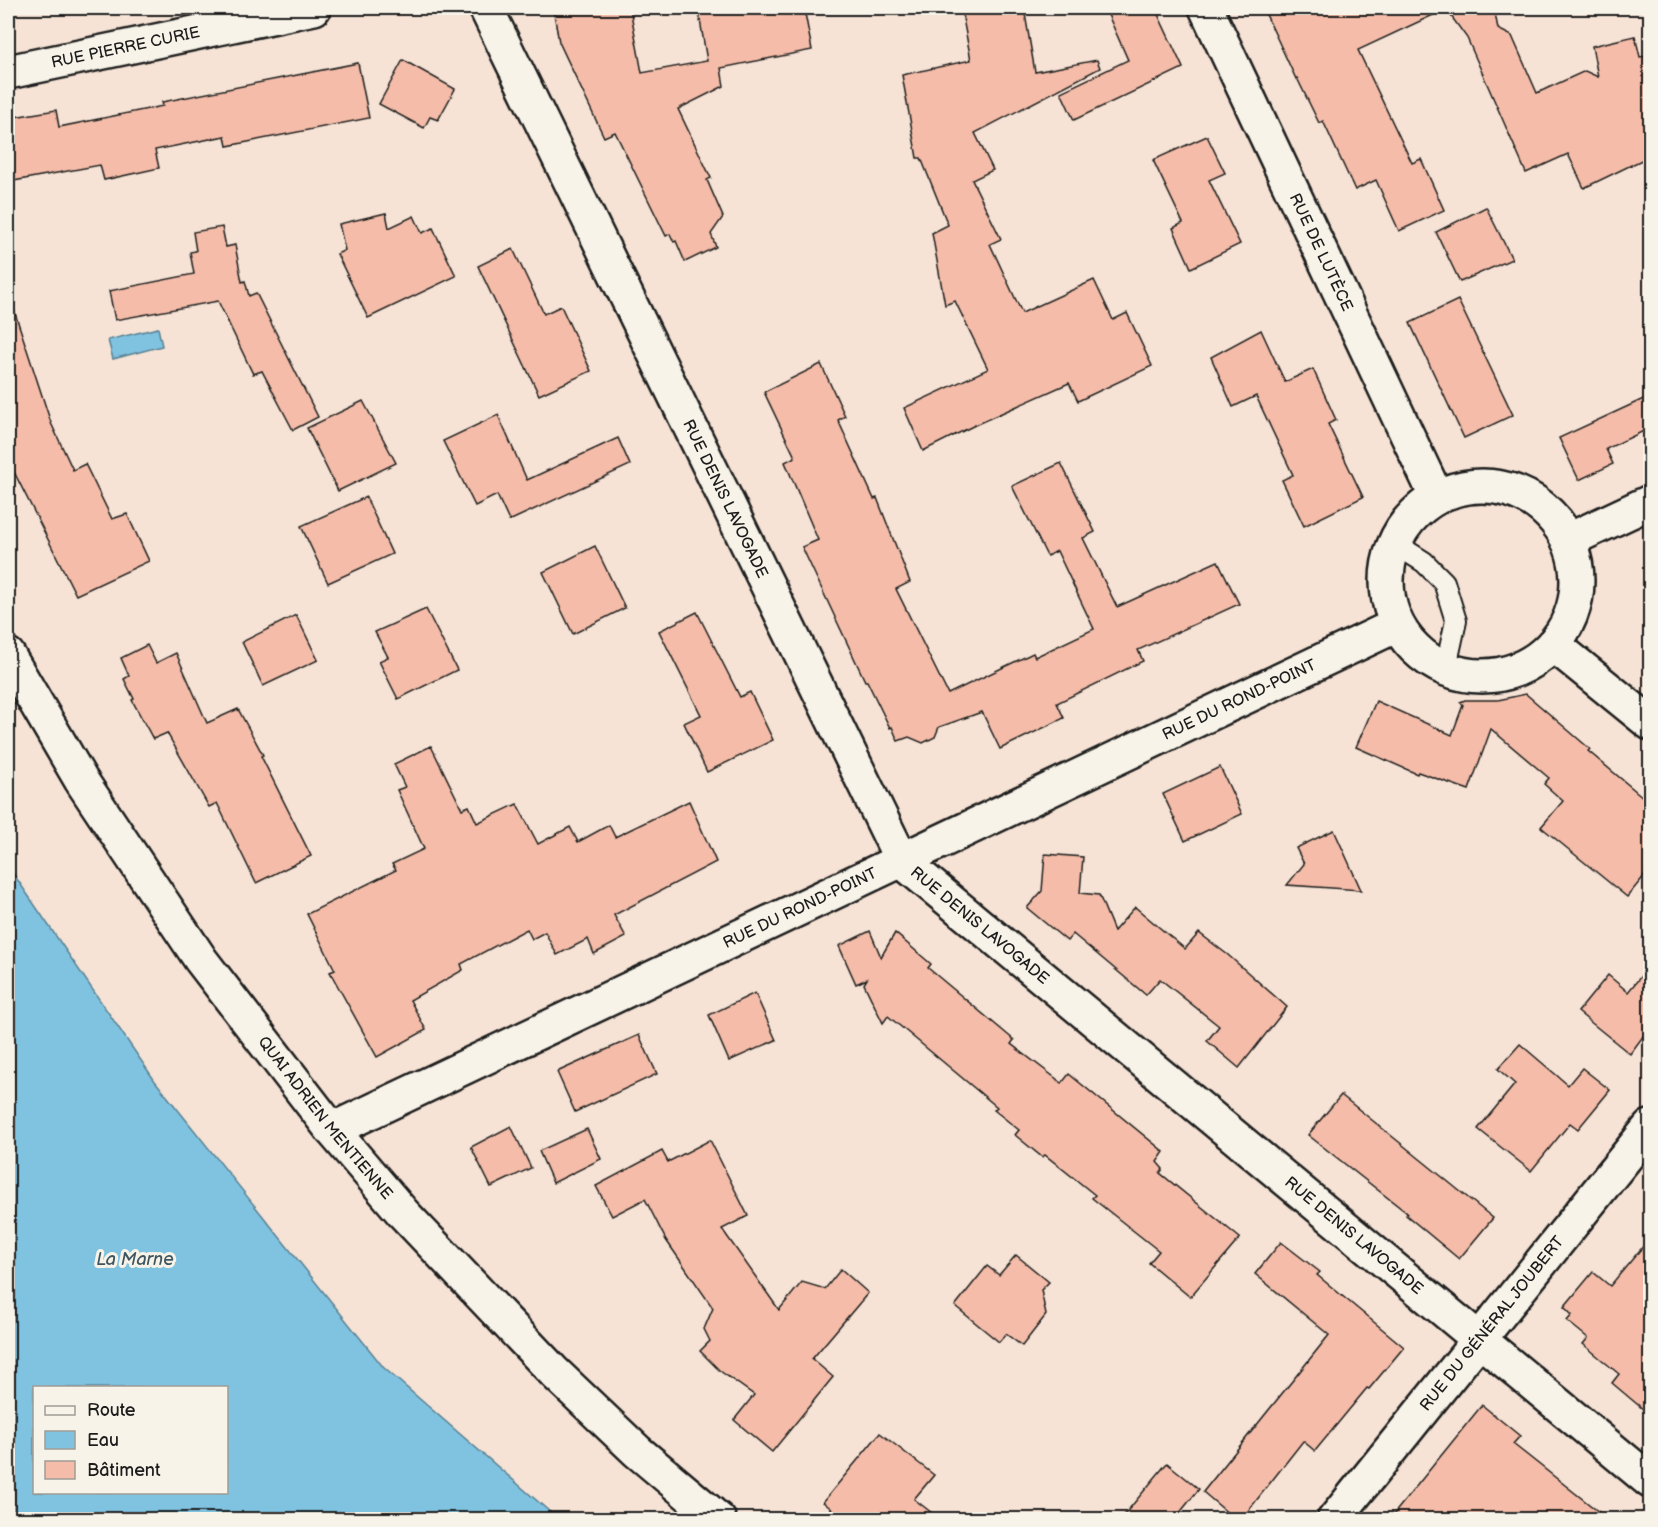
<svg xmlns="http://www.w3.org/2000/svg" width="1658" height="1527" font-family="'Balsamiq Sans',sans-serif">
<rect width="100%" height="100%" fill="#f6e3d5"/>
<filter id="ink" filterUnits="userSpaceOnUse"><feTurbulence type="fractalNoise" baseFrequency=".0167" numOctaves="2"/><feDisplacementMap in="SourceGraphic" scale="12" xChannelSelector="R" yChannelSelector="G"/><feConvolveMatrix kernelMatrix="1 2 1 2 8 2 1 2 1" color-interpolation-filters="sRGB"/></filter>
<g filter="url(#ink)">
<!-- water -->
<g fill="#80c3e1" stroke="#588092" stroke-width="1.5" fill-rule="evenodd">
<path d="M158 328 162 346 113 359 108 340Z"/>
<path d="M8 866 155 1081 384 1368 558 1519H13L8 1513ZM34 1388H226V1492H34Z"/>
</g>
<!-- building -->
<g fill="#f5bda9" stroke="#1c1c1c" stroke-width="1.5">
<path d="M553 8H630L642 73 707 61 698 8H804L812 50 721 68 724 86 678 109 711 178 707 180 723 217 711 234 716 247 685 262 676 241 674 242 670 234 666 236 615 132 604 137 559 42Z"/>
<path d="M961 8H1024L1035 72 1097 60 1100 68 975 133 993 170 972 180 1001 239 990 244 1022 313 1094 280 1113 320 1127 313 1152 366 1078 401 1069 383 977 424 923 451 904 408 988 369 955 301 945 305 932 233 948 225 921 158H917L902 75 971 60Z"/>
<path d="M1105 8H1155L1183 68 1074 120 1061 92 1128 60Z"/>
<path d="M1263 8H1494L1498 29 1512 36 1537 93 1585 71 1598 77 1592 46 1635 36 1640 57 1647 56 1650 73V156L1584 188 1568 154 1526 173 1467 38 1446 9 1358 50 1412 163 1421 159 1444 210 1399 231 1376 180 1355 190 1323 121 1319 123 1297 78 1296 79Z"/>
<path d="M403 60 455 89 438 120 430 117 424 128 379 104Z"/>
<path d="M358 63 369 118 227 146 225 136 155 150 159 168 104 180 100 165 8 182V118L56 110 59 127 163 106 162 102Z"/>
<path d="M1207 136 1225 173 1209 180 1240 244 1191 268 1173 228 1183 223 1153 160Z"/>
<path d="M1486 207 1512 259 1460 282 1436 232Z"/>
<path d="M386 213 389 228 414 216 422 233 433 228 456 276 368 318 337 254 345 250 339 224Z"/>
<path d="M222 227 226 247 235 245 242 282 245 281 249 296 256 293 318 417 293 430 262 371 253 374 218 301 115 320 109 291 194 274 190 252 196 251 193 232Z"/>
<path d="M513 249 544 314 561 306 591 371 539 395 478 266Z"/>
<path d="M1458 300 1513 415 1464 438 1410 323Z"/>
<path d="M14 310 51 423 73 470 85 464 112 519 127 514 149 561 76 595 8 460V311Z"/>
<path d="M1261 330 1285 382 1313 369 1336 420 1328 424 1363 497 1304 526 1282 480 1293 475 1256 396 1233 407 1211 357Z"/>
<path d="M821 364 845 416 838 420 874 499 877 498 910 582 896 589 948 694 1033 653 1035 657 1094 629 1057 551 1047 556 1012 486 1061 463 1095 532 1083 538 1117 607 1218 561 1239 604 1138 650 1143 661 1057 703 1064 718 1000 749 982 712 939 727 935 737 923 743 909 737 898 741 892 727 890 728 867 681H865L802 547 818 540 785 462 795 457 764 392Z"/>
<path d="M1650 396V428L1606 449 1613 464 1579 480 1559 438Z"/>
<path d="M363 401 396 463 338 491 307 428Z"/>
<path d="M498 415 527 480 618 438 630 465 509 521 497 495 475 506 443 441Z"/>
<path d="M366 497 392 554 328 583 301 526Z"/>
<path d="M595 546 625 608 573 634 543 572Z"/>
<path d="M426 609 457 670 398 699 379 661 388 657 375 632Z"/>
<path d="M697 612 740 697 750 692 773 740 707 772 684 723 701 715 659 631Z"/>
<path d="M296 615 318 660 263 686 242 642Z"/>
<path d="M147 645 156 663 176 653 207 723 238 709 263 755 261 756 311 856 256 883 217 803 209 807 167 733 153 739 132 700 134 699 124 679 129 676 121 658Z"/>
<path d="M1526 694 1590 749 1588 751 1650 803V869L1627 897 1541 827 1563 801 1544 784 1549 778 1491 729 1469 790 1418 772 1417 774 1356 747 1376 701 1452 735 1463 705 1460 702 1465 700H1498Z"/>
<path d="M431 746 462 809 469 806 477 823 517 804 538 844 570 827 578 842 609 825 615 837 689 801 716 862 614 915 626 937 594 954 588 939 557 955 545 932 532 939 527 929 461 964 463 970 410 1000 426 1030 377 1057 330 972 335 970 307 914 396 870 392 864 424 849 397 790 405 787 394 764Z"/>
<path d="M1220 767 1242 814 1185 841 1163 794Z"/>
<path d="M1334 830 1361 890 1287 885 1304 864 1296 848Z"/>
<path d="M1045 854 1083 857 1080 893 1099 895 1114 931 1135 907 1185 949 1199 933 1228 955 1287 1007 1239 1068 1207 1041 1219 1026 1160 979 1146 995 1073 934 1067 941 1027 908 1042 891Z"/>
<path d="M870 931 881 957 895 933 931 964 928 968 1014 1040 1011 1044 1062 1083 1069 1074 1164 1152 1157 1162 1163 1169 1160 1173 1240 1238 1190 1297 1149 1263 1159 1251 1092 1198 1095 1195 1045 1155 1042 1157 1015 1135 1019 1130 994 1110 997 1107 888 1016 883 1023 864 984 867 979 856 984 839 946Z"/>
<path d="M1650 965V1027L1630 1054 1578 1012 1608 975 1628 992Z"/>
<path d="M755 993 776 1040 729 1061 709 1015Z"/>
<path d="M639 1035 657 1074 575 1112 557 1072Z"/>
<path d="M1520 1044 1568 1085 1582 1068 1610 1090 1578 1129 1570 1123 1531 1171 1478 1129 1515 1084 1498 1069Z"/>
<path d="M1341 1095 1493 1218 1459 1259 1406 1215 1407 1213 1308 1135Z"/>
<path d="M511 1126 531 1168 491 1187 471 1147Z"/>
<path d="M587 1129 601 1159 553 1183 539 1151Z"/>
<path d="M710 1140 748 1216 722 1229 779 1310 802 1282 825 1289 841 1269 868 1293 812 1359 833 1377 772 1452 734 1420 754 1395 720 1371 700 1351 710 1341 704 1329 713 1308 666 1240 645 1199 612 1216 596 1186 662 1151 668 1162Z"/>
<path d="M1650 1238V1415L1612 1383 1619 1374 1583 1344 1588 1338 1567 1321 1572 1315 1564 1307 1593 1272 1610 1286Z"/>
<path d="M1281 1242 1320 1272 1317 1275 1404 1347 1369 1389 1367 1388 1315 1451 1303 1441 1241 1520H1236L1203 1492 1329 1335 1255 1274Z"/>
<path d="M1016 1255 1049 1282 1041 1290 1046 1315 1022 1346 1006 1334 999 1342 955 1306 987 1266 999 1275Z"/>
<path d="M1482 1405 1520 1436 1513 1444 1609 1520H1389Z"/>
<path d="M880 1433 934 1475 914 1499 941 1520H845L823 1502Z"/>
<path d="M1167 1463 1199 1489 1174 1520H1120Z"/>
</g>
<g fill="none" stroke-linecap="round" stroke-linejoin="round">
<defs>
<path id="lane" d="M1405 550 1424 562 1444 582 1456 621 1449 653"/>
<g id="street">
<path id="s1" d="M486 8 902 861 1650 1481"/>
<path id="s2" d="M1206 8 1436 496"/>
<path id="s3" d="M8 72 314 8"/>
<circle cx="1482" cy="581" r="95"/>
<path d="M1569 540 1650 502"/>
<path d="M1554 645 1650 723"/>
<path id="s4" d="M8 655 81 780 201 960 332 1130 403 1213 555 1373 637 1451 719 1520"/>
<path id="s5" d="M332 1130 1397 625"/>
<path id="s6" d="M1334 1520 1650 1127"/>
</g>
</defs>
<!-- lane casing -->
<use href="#lane" stroke="#1c1c1c" stroke-width="24"/>
<!-- street casing -->
<use href="#street" stroke="#1c1c1c" stroke-width="38"/>
<!-- lane -->
<use href="#lane" stroke="#f7f3e8" stroke-width="20"/>
<!-- street -->
<use href="#street" stroke="#f7f3e8" stroke-width="33"/>
</g>
</g>
<g text-anchor="middle" dominant-baseline="central" stroke-width="6" stroke-linejoin="round" paint-order="stroke">
<!-- street labels -->
<g font-size="16" fill="#1c1c1c" stroke="#f7f3e8">
<text stroke="none"><textPath href="#s3" startOffset="120">RUE PIERRE CURIE</textPath></text>
<text stroke="none"><textPath href="#s2" startOffset="270">RUE DE LUTÈCE</textPath></text>
<text stroke="none"><textPath href="#s1" startOffset="546">RUE DENIS LAVOGADE</textPath></text>
<text stroke="none"><textPath href="#s5" startOffset="1004">RUE DU ROND-POINT</textPath></text>
<text stroke="none"><textPath href="#s5" startOffset="518">RUE DU ROND-POINT</textPath></text>
<text stroke="none"><textPath href="#s1" startOffset="1050">RUE DENIS LAVOGADE</textPath></text>
<text stroke="none"><textPath href="#s4" startOffset="562">QUAI ADRIEN MENTIENNE</textPath></text>
<text stroke="none"><textPath href="#s1" startOffset="1536">RUE DENIS LAVOGADE</textPath></text>
<text stroke="none"><textPath href="#s6" startOffset="252">RUE DU GÉNÉRAL JOUBERT</textPath></text>
</g>
<!-- water labels -->
<g font-size="18" font-style="italic" fill="#3f5661" stroke="#f7f3e8">
<text x="135" y="1259">La Marne</text>
</g>
</g>
<!-- margin -->
<rect width="1658" height="1527" fill="none" stroke="#f7f3e8" stroke-width="30"/>
<rect x="15" y="15" width="1628" height="1497" fill="none" stroke="#1c1c1c" stroke-width="2" filter="url(#ink)"/>
<!-- legend -->
<rect x="33" y="1386" width="195" height="108" fill="#f7f3e8" stroke="#9f9d96" stroke-width="1.5"/>
<rect x="45" y="1406" width="30" height="9" fill="#f7f3e8" stroke="#9f9d96" stroke-width="1.5"/>
<text x="87" y="1416" font-size="18" fill="#1c1c1c">Route</text>
<rect x="45" y="1431" width="30" height="18" fill="#80c3e1" stroke="#9f9d96" stroke-width="1.5"/>
<text x="87" y="1446" font-size="18" fill="#1c1c1c">Eau</text>
<rect x="45" y="1461" width="30" height="18" fill="#f5bda9" stroke="#9f9d96" stroke-width="1.5"/>
<text x="87" y="1476" font-size="18" fill="#1c1c1c">Bâtiment</text>
</svg>
